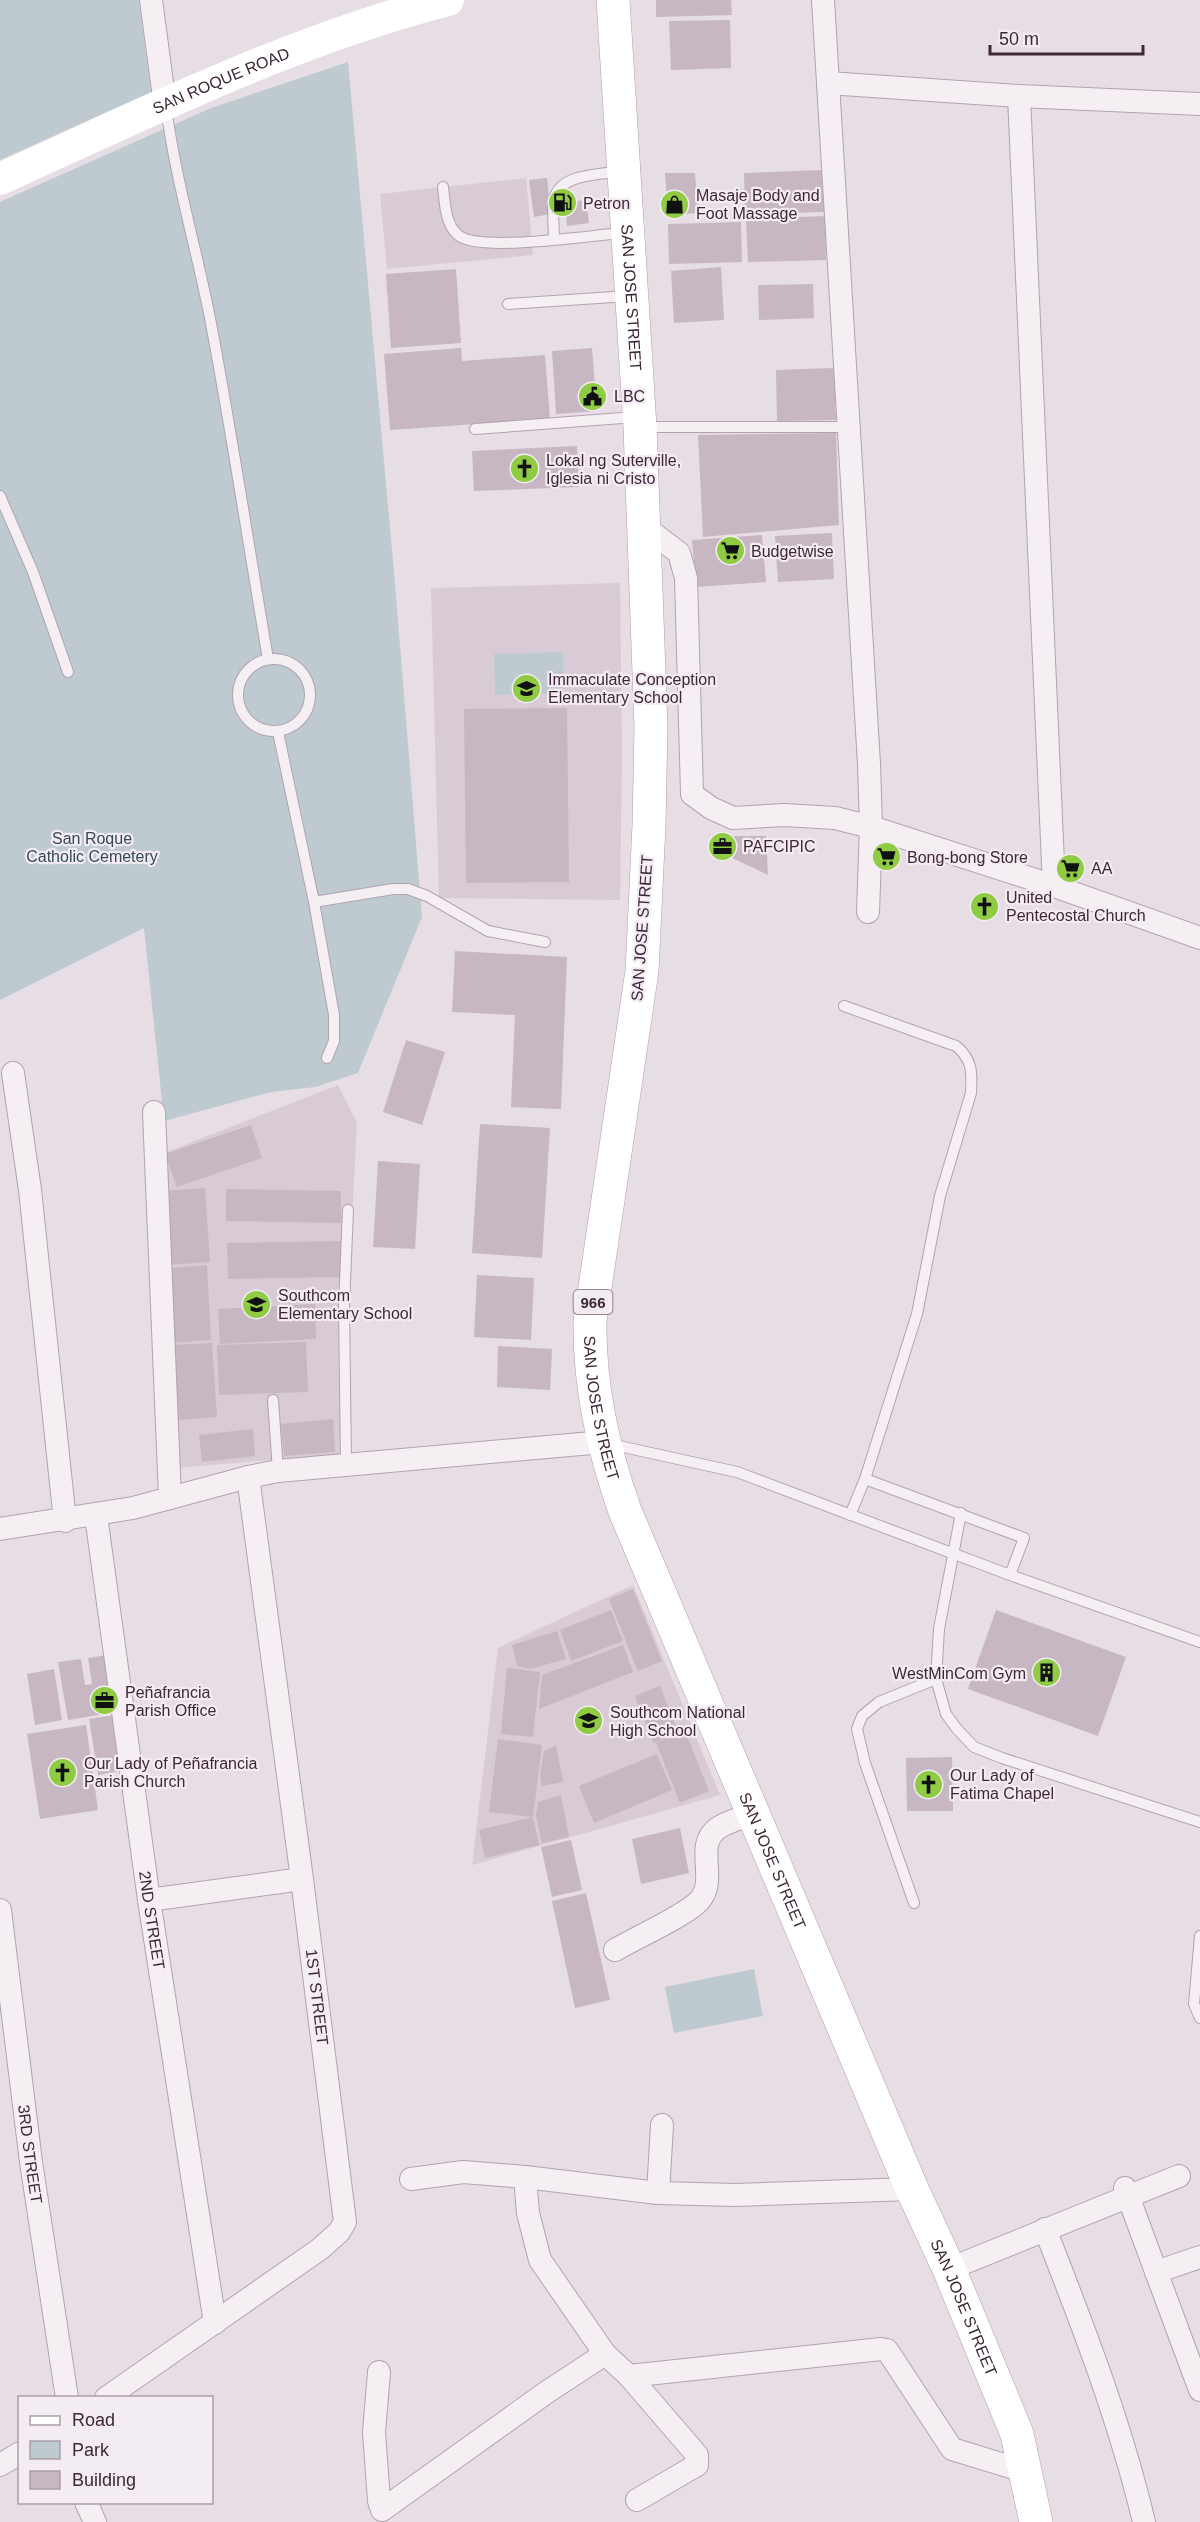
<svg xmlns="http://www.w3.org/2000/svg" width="1200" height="2522" font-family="Arial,sans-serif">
<rect width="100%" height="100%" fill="#e7dde5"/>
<!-- built -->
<g fill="#d8cbd5">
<path d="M526 178 533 255 387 269 380 194Z"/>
<path d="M620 583 622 755 620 900 439 898 431 588Z"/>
<path d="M338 1085 357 1123 340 1454 176 1468 159 1155Z"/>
<path d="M633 1585 720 1795 472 1865 498 1648Z"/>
</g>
<!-- green -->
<g fill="#becad0">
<path d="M0 0H139L151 92 0 160Z"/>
<path d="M348 62 394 572 422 917 358 1073 315 1087 271 1092 164 1121 144 928 0 1000V202L211 108Z"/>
<path d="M563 652 564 693 495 695 494 654Z"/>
<path d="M754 1969 763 2016 674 2033 665 1987Z"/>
</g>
<!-- building -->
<g fill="#c6b7c3">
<path d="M656 0H731L732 15 656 17Z"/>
<path d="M730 20 731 68 671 70 669 21Z"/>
<path d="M824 170 825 212 745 214 744 173Z"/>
<path d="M665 173H695L698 213 668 215Z"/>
<path d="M547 178 551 214 534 217 529 180Z"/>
<path d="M586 200 589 223 567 226 565 202Z"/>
<path d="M825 216 826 260 748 262 746 219Z"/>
<path d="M741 222 742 262 669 264 668 224Z"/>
<path d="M721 267 724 320 674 323 671 271Z"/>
<path d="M456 269 461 343 391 348 386 274Z"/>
<path d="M813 284 814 318 759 320 758 285Z"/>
<path d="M461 348 462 361 545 355 550 419 390 430 384 354Z"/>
<path d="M592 348 597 411 556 414 552 351Z"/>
<path d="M834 368 836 420 777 421 776 370Z"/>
<path d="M836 433 839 525 703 537 698 435Z"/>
<path d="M577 446 579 487 474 491 472 451Z"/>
<path d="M832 533 834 579 778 582 775 536Z"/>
<path d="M762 535 766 582 696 587 692 540Z"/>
<path d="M567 708 569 882 466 883 464 709Z"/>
<path d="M713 836H766L768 875 713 849Z"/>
<path d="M455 951 567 957 561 1109 511 1107 515 1015 452 1012Z"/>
<path d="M406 1040 445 1052 422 1125 383 1112Z"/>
<path d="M480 1124 550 1128 542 1258 472 1253Z"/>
<path d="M251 1125 262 1158 177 1187 165 1154Z"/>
<path d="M378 1161 420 1164 415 1249 373 1247Z"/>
<path d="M205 1188 210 1262 167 1265 163 1191Z"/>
<path d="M226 1189 341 1191V1223L226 1221Z"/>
<path d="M341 1241 342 1277 228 1279 227 1243Z"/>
<path d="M207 1265 211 1340 171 1343 167 1268Z"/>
<path d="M477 1275 534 1278 531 1340 474 1337Z"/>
<path d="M315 1304 316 1339 220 1344 218 1309Z"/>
<path d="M306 1342 308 1392 219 1395 217 1345Z"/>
<path d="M212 1343 217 1417 177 1420 173 1345Z"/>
<path d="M498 1346 552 1349 550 1390 497 1387Z"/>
<path d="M333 1419 335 1452 284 1456 281 1424Z"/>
<path d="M253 1429 255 1456 202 1462 199 1435Z"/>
<path d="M633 1589 662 1661 638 1671 609 1599Z"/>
<path d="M611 1610 623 1641 571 1661 560 1630Z"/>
<path d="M996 1610 1126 1657 1098 1736 968 1689Z"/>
<path d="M557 1631 566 1659 530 1669 517 1666 512 1645Z"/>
<path d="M623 1645 633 1672 539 1709 542 1675Z"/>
<path d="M107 1655 116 1712 68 1720 58 1662 81 1659 85 1685 92 1684 88 1658Z"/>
<path d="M507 1668 540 1672 533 1737 501 1734Z"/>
<path d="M54 1669 62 1720 35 1725 27 1674Z"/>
<path d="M660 1686 679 1734 685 1731 709 1791 680 1803 656 1743 671 1736 653 1743 635 1696Z"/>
<path d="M116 1715 125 1770 98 1775 89 1719Z"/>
<path d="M86 1725 98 1810 40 1819 27 1734Z"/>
<path d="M498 1739 542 1745 533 1817 489 1812Z"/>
<path d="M556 1746 563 1782 542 1786 540 1774 544 1751Z"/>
<path d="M657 1754 672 1790 594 1823 579 1786Z"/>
<path d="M952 1757 953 1811H907L906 1758Z"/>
<path d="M561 1795 569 1837 542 1843 536 1816 538 1802Z"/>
<path d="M533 1817 539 1845 485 1858 479 1830Z"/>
<path d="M680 1828 689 1873 641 1884 632 1839Z"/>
<path d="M571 1840 582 1890 552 1897 541 1847Z"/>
<path d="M586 1893 610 2000 575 2008 552 1901Z"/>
</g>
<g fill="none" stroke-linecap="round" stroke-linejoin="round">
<defs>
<g id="service">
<path d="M166 107C175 176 195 244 209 313 231 427 248 543 268 659"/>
<path d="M443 187C445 203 445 224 458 235 478 253 592 235 623 233"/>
<path d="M554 239C554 226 552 212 554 200 559 173 600 175 621 171"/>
<path d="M508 304 628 296"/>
<path d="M645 427H848"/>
<path d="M475 429 636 417"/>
<path d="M0 496 33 572 68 672"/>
<circle cx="274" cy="695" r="36"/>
<path d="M278 732 314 902 334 1015V1041L327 1058"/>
<path d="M314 902 393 889H408L427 896 488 931 545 942"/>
<path d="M844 1006 956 1046C973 1060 972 1073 971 1093L940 1196 917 1314 865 1479 850 1515"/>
<path d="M273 1400 278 1471"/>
<path d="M610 1444 737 1472 1010 1575 1200 1642"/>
<path d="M346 1465 344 1305 348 1210"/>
<path d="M865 1479 1024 1538 1010 1575"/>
<path d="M961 1513 939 1629 936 1679 946 1714 957 1729 974 1747 1002 1758 1200 1822"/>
<path d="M914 1903 865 1763 857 1729 862 1716 879 1702 936 1679"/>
<path d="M1200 1936 1194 2004 1200 2018"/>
</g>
<g id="minor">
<path d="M151 0 165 105"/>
<path d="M823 0 869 764 871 827 868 912"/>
<path d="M828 83 1019 96 1200 104"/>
<path d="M1019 96 1054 886"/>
<path d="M645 527 679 553 686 578 692 794 711 808 733 818 784 815 835 818 871 827 1054 886 1200 938"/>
<path d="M13 1073 30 1190 65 1521"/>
<path d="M154 1112 170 1498"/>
<path id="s1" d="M96 1516 149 1900 215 2323"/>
<path d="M0 1529 133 1508 248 1477 278 1471 603 1442"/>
<path d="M149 1900 302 1879"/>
<path id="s2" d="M0 1910 31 2162 67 2398"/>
<path d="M615 1950C635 1938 685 1916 699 1901 719 1879 693 1846 718 1828 727 1822 741 1818 752 1814"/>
<path d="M525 2177 658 2193 736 2195 912 2189"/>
<path d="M411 2179 463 2172 525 2177 528 2213 540 2260 605 2354 629 2376 881 2349 887 2350 952 2449 1027 2472"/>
<path d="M1125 2188 1200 2390"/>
<path d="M658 2193 662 2125"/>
<path d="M1045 2229C1083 2326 1120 2421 1144 2522"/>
<path d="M949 2269 1179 2176"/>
<path d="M1156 2272 1200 2257"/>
<path d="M379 2372 374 2432 379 2501 382 2510 547 2392 605 2354"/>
<path d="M629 2376 697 2455V2465L637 2500"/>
<path d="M106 2398 320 2249 339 2232 345 2222 302 1879 248 1477"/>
<path d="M0 2465 20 2453"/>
<path d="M86 2502 95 2522"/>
</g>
<g id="primary">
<path id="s4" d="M613 0 640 427 651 727 649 825 642 971 590 1321C589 1387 603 1449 625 1511L912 2189 949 2269 1017 2434 1036 2522"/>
</g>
</defs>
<!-- service casing -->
<use href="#service" stroke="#b1a3ae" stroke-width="12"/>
<!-- minor casing -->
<use href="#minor" stroke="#b1a3ae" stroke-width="24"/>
<!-- primary casing -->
<use href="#primary" stroke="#b29cae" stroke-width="34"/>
<!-- service -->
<use href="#service" stroke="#f5eff4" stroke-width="10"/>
<!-- minor -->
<use href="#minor" stroke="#f5eff4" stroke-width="22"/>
<!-- secondary -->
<path stroke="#fff" stroke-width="32" id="s3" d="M0 179C146 113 292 40 448 0"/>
<!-- primary -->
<use href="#primary" stroke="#fff" stroke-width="33"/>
</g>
<!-- icons -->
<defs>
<symbol id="fuel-disc" viewBox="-11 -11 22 22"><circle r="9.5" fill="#8fcb43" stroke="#f4ecf3"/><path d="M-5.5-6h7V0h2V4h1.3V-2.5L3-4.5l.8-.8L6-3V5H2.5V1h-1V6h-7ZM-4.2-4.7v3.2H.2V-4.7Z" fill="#111"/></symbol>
<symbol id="shop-disc" viewBox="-11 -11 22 22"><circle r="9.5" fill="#8fcb43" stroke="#f4ecf3"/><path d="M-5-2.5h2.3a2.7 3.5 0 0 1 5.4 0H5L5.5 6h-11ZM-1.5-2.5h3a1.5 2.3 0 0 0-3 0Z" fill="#111"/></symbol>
<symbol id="civic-disc" viewBox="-11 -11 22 22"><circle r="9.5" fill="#8fcb43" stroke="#f4ecf3"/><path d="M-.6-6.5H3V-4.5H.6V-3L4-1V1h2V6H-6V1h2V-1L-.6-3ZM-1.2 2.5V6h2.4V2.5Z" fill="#111"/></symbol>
<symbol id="church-disc" viewBox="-11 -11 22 22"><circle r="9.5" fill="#8fcb43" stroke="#f4ecf3"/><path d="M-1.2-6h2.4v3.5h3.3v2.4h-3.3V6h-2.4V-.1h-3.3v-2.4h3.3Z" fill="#111"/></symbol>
<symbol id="supermarket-disc" viewBox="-11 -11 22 22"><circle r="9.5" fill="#8fcb43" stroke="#f4ecf3"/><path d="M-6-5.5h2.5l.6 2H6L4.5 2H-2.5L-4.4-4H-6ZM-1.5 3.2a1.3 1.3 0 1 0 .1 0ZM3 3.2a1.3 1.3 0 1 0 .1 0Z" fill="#111"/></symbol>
<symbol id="school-disc" viewBox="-11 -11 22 22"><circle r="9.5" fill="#8fcb43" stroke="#f4ecf3"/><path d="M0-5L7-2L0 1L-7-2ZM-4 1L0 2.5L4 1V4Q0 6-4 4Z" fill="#111"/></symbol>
<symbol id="office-disc" viewBox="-11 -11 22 22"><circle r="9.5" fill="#8fcb43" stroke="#f4ecf3"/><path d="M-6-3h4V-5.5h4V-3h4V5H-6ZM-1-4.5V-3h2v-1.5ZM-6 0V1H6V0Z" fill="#111"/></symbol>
<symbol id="building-disc" viewBox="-11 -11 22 22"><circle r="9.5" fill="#8fcb43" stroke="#f4ecf3"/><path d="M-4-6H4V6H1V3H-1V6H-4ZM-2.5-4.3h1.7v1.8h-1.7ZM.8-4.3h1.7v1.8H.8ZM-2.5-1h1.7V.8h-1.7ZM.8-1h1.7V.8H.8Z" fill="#111"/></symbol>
</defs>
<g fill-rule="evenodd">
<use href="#fuel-disc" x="546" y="186" width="33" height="33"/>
<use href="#shop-disc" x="658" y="188" width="33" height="33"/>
<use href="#civic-disc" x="576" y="380" width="33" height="33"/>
<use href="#church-disc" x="508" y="452" width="33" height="33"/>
<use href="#supermarket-disc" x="714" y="534" width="33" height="33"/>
<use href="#school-disc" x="510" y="672" width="33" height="33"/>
<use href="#office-disc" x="706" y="830" width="33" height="33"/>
<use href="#supermarket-disc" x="870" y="840" width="33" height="33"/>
<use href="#supermarket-disc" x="1054" y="852" width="33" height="33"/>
<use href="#church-disc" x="968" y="890" width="33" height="33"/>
<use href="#school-disc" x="240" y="1288" width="33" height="33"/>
<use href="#building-disc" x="1030" y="1656" width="33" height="33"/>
<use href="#office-disc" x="88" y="1684" width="33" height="33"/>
<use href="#school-disc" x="572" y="1704" width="33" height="33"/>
<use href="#church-disc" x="46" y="1756" width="33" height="33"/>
<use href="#church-disc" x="912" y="1768" width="33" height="33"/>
</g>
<g text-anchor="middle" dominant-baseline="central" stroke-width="4.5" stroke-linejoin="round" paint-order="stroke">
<!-- shield labels -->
<rect fill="#f4ecf3" stroke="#746270" stroke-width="1.5" x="573.5" y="1290" width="39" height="24" rx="4.5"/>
<g font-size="15" font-weight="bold" fill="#3d2738">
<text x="593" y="1302">966</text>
</g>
<!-- street labels -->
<g font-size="16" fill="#3d2738" stroke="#f4ecf3">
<text stroke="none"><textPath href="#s3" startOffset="242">SAN ROQUE ROAD</textPath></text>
<text stroke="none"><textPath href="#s4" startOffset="298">SAN JOSE STREET</textPath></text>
<text transform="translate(642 928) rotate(-86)">SAN JOSE STREET</text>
<text stroke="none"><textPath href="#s4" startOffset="1414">SAN JOSE STREET</textPath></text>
<text stroke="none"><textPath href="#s4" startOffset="1900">SAN JOSE STREET</textPath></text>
<text stroke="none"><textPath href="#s1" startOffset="408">2ND STREET</textPath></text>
<text transform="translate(317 1997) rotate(83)">1ST STREET</text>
<text stroke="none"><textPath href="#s2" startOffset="246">3RD STREET</textPath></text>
<text stroke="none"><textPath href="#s4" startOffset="2386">SAN JOSE STREET</textPath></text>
</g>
<!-- poi labels -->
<g font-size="16" fill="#3d2738" stroke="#f4ecf3" text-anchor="start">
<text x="696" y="195">Masaje Body and<tspan x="696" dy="18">Foot Massage</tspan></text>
<text x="583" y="203">Petron</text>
<text x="614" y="396">LBC</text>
<text x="546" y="460">Lokal ng Suterville,<tspan x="546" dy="18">Iglesia ni Cristo</tspan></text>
<text x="751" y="551">Budgetwise</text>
<text x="548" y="679">Immaculate Conception<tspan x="548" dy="18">Elementary School</tspan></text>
<text x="743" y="846">PAFCIPIC</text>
<text x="907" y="857">Bong-bong Store</text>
<text x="1091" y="868">AA</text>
<text x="1006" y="897">United<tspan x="1006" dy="18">Pentecostal Church</tspan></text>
<text x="278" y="1295">Southcom<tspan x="278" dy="18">Elementary School</tspan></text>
<text x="1026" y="1673" text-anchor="end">WestMinCom Gym</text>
<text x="125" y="1692">Peñafrancia<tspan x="125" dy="18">Parish Office</tspan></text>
<text x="610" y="1712">Southcom National<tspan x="610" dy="18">High School</tspan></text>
<text x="84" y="1763">Our Lady of Peñafrancia<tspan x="84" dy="18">Parish Church</tspan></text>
<text x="950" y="1775">Our Lady of<tspan x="950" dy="18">Fatima Chapel</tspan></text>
</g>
<!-- park labels -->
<g font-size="16" fill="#344a58" stroke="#f4ecf3">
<text x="92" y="838">San Roque<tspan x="92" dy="18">Catholic Cemetery</tspan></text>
</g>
</g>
<!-- legend -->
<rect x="18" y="2396" width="195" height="108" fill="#f4ecf3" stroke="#ab9da8" stroke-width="1.5"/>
<rect x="30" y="2416" width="30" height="9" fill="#ffffff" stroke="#ab9da8" stroke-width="1.5"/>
<text x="72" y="2426" font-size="18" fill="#3d2738">Road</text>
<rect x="30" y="2441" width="30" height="18" fill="#becad0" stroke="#ab9da8" stroke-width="1.5"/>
<text x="72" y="2456" font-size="18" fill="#3d2738">Park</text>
<rect x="30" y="2471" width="30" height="18" fill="#c6b7c3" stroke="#ab9da8" stroke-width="1.5"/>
<text x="72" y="2486" font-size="18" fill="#3d2738">Building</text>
<!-- scale -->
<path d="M990 45v9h153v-9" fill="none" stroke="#3d2738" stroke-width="3"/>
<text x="999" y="45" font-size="18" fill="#3d2738" stroke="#f4ecf3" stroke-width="4.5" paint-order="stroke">50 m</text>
</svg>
